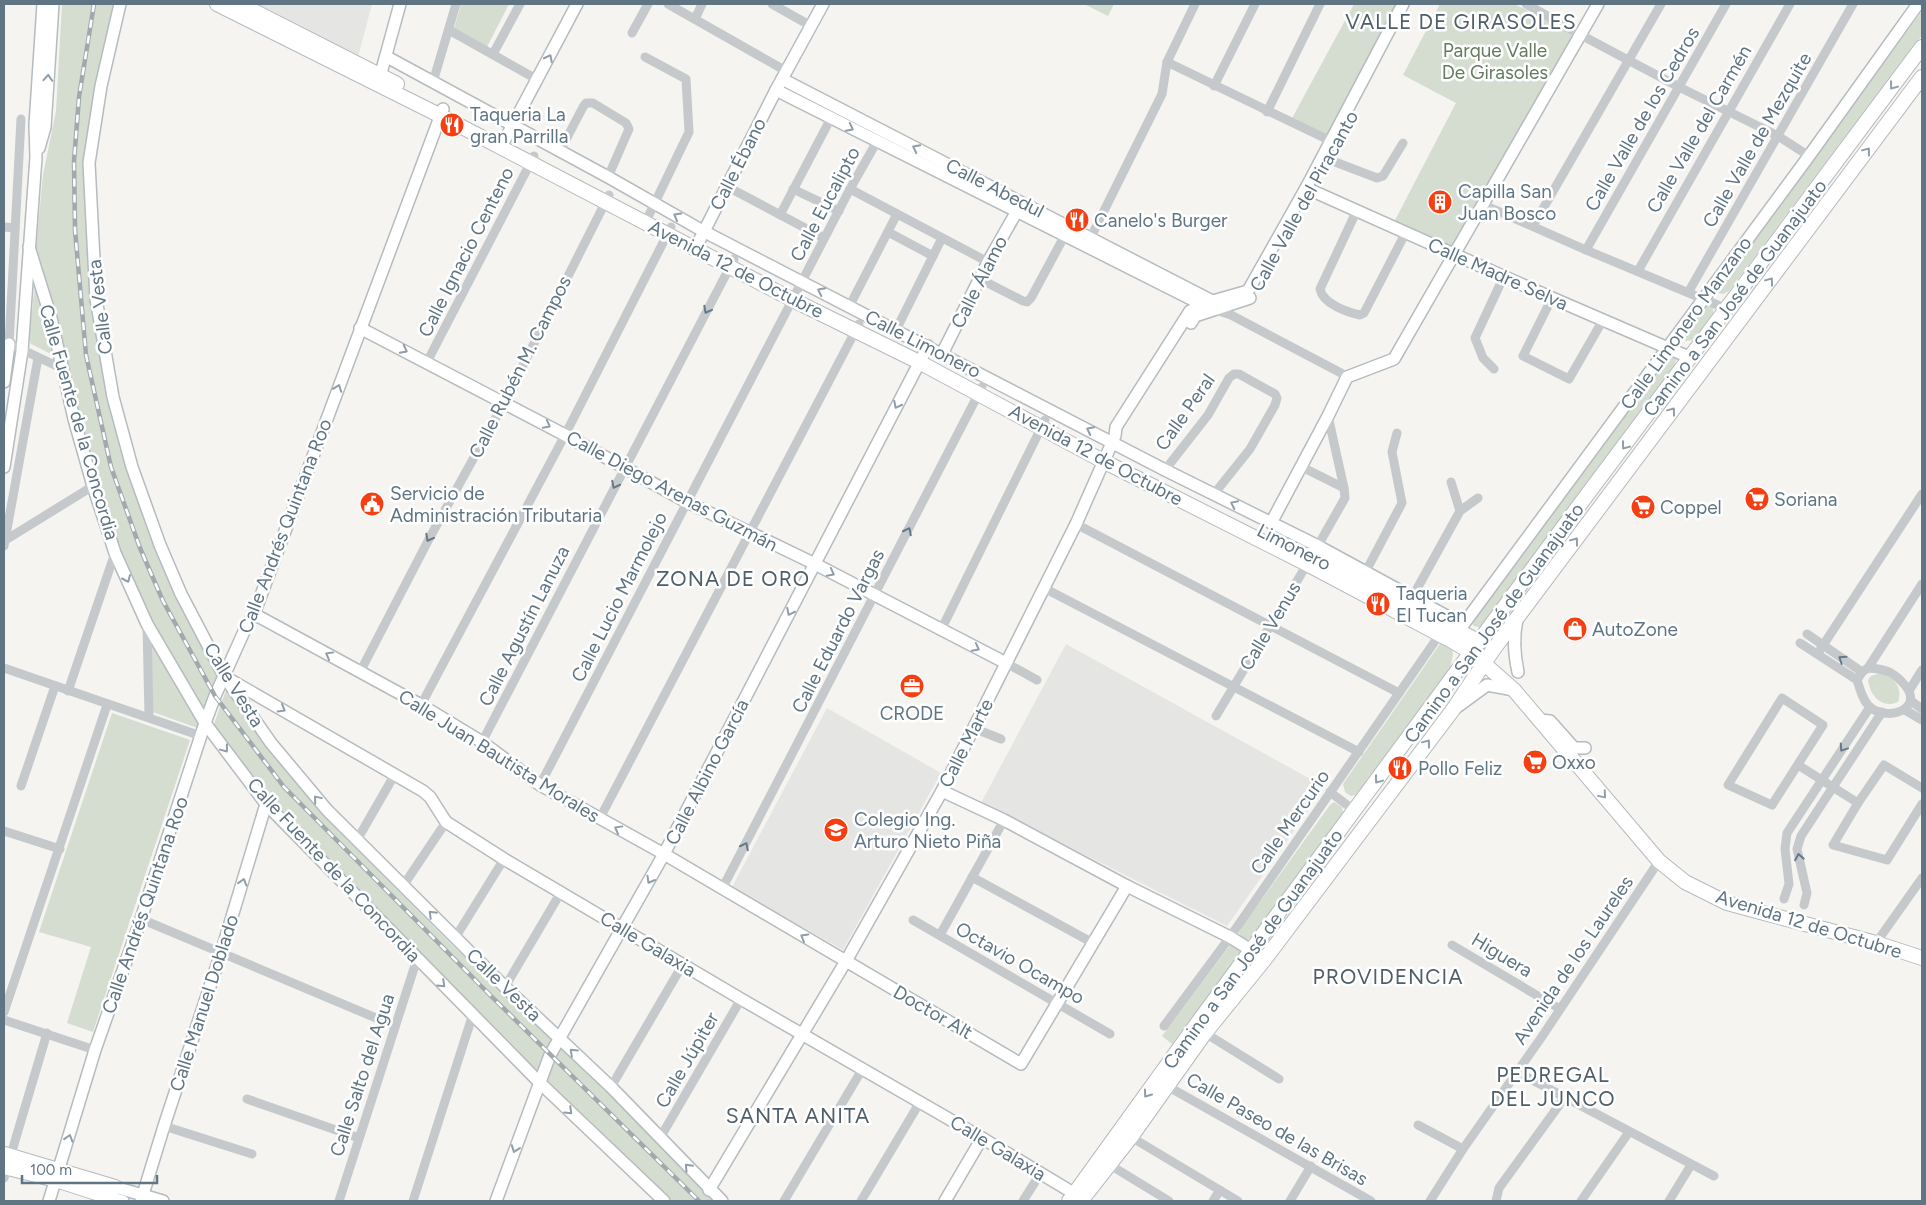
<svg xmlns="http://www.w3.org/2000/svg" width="1926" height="1205" font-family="Figtree,sans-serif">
<rect width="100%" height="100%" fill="#f5f4f0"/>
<!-- built -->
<g fill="#e5e6e3">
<path d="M252 4H372L358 57Z"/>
<path d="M1066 644 1325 787 1227 926 981 803Z"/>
<path d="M827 708 941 773 843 950 732 887Z"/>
</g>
<!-- green -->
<g fill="#d5dcd0">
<path d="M62 4H114L91 111 85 164 87 250 95 319 108 391 122 452 141 508 219 672 208 697V703L204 709 200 708 168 656 117 551 35 258 43 175 56 111Z"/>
<path d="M461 4H509L487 47 454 29Z"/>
<path d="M1084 4H1114L1108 16Z"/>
<path d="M1354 4H1396L1327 139 1290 122Z"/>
<path d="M1440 4H1514L1576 34 1455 252 1393 224 1456 103 1403 75Z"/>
<path d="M1922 11V35L1729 291 1723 294 1718 293 1717 290Z"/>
<path d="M35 283 57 357 31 344 29 339Z"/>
<path d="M1706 305 1713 308V313L1694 340 1684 341 1682 337Z"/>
<path d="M1671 352 1677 358 1674 366 1482 628 1474 626 1471 622Z"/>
<path d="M151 641 201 722 200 729 153 712Z"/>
<path d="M1442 641 1451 645 1453 654 1450 669 1356 795 1351 796 1345 792 1343 784Z"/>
<path d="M1881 673C1894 677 1903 688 1898 702 1882 709 1870 696 1868 680L1871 676Z"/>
<path d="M227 687 265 741 325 817 452 945 553 1039 536 1073 267 798 213 727Z"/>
<path d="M112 713 190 740 93 1032 67 1023 91 947 39 932Z"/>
<path d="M1334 802 1342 807 1343 813 1251 938 1247 940 1241 938 1239 933 1241 928 1330 805Z"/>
<path d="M1231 944 1242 945 1240 954 1172 1044 1162 1036Z"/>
<path d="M560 1048 565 1049 715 1201H671L590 1121 547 1081Z"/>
</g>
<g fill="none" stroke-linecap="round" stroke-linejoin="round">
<defs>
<g id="secondary">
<path d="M120 4 101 86 89 163 96 299 113 397 132 467 160 545 181 594 224 676 271 743 327 810 505 987 611 1087 722 1201"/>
<path d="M387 57 608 177 703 231 1165 470 1318 546 1463 625"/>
<path d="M782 79 1216 303"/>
<path d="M378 84 400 4"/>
<path d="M776 90 1205 306"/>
<path d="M501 147 577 4"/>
<path d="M39 148 45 127 53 4"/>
<path d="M1306 188 1552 298 1691 358"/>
<path d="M29 247 51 318 74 419 93 486 115 553 147 624 205 723 266 804 539 1082 664 1201"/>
<path d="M695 249 776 90 823 4"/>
<path d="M1191 323 1195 316 1250 298"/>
<path d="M360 328 565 435 687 502 815 564 1006 663"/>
<path d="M942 354 988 262 1017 211"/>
<path d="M4 382 9 344"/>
<path d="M4 467 22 351 36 157 35 125 43 4"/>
<path d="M1271 523 1328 416 1347 377 1394 359 1598 4"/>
<path d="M254 614 421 705 482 742 540 785 664 854 1021 1064 1127 886"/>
<path d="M1517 619C1513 638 1514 653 1518 672"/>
<path d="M1460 629 1809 156 1918 4"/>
<path d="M227 678 423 791 430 797 446 822 504 859 741 999 982 1138 1075 1194 1081 1200"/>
<path d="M1457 707 1487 685 1514 690"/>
<path d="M1539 720 1550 721 1574 748H1585"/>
<path d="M942 791 1004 820 1127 886 1230 937 1265 959"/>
<path d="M115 1187 163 1201"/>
<path d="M709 1190 846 961 942 791 1076 524 1115 436 1116 427 1190 311 1213 301 1248 291 1306 188 1403 4"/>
<path d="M112 1198 123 1201"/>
<path d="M49 1201 95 1050 141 919 205 723 215 696 246 627 254 614 443 109"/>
<path d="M141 1201 164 1126 221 953 266 804"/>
<path d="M496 1201 550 1055 664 854 928 346"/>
<path d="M945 1201 982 1138"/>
</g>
<g id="primary">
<path d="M217 4 441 116 793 300 919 362 1103 461 1307 564 1452 641 1472 653 1514 690 1659 861 1685 882 1727 903 1876 943 1922 958"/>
<path d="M240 4 397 84"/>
<path d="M1309 555 1480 642"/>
<path d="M4 1154 115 1187"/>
<path d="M4 1167 56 1180 112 1198"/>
<path d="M1069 1201 1201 1018 1578 507 1922 47"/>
<path d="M1081 1201 1131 1137 1205 1033 1265 959 1452 711 1493 650 1922 77"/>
</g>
</defs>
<!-- secondary casing -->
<use href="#secondary" stroke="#b5bbbf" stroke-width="14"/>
<!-- primary casing -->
<use href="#primary" stroke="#b6babe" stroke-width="16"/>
<!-- street -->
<g stroke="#c6c9cc" stroke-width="9">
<path d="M668 4 786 71"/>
<path d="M772 4 811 26"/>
<path d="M1526 4 1581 35 1679 87 1778 136 1809 156"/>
<path d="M695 19 702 4"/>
<path d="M449 30 538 80"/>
<path d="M632 33 648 4"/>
<path d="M493 54 520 4"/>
<path d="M645 57 686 79 689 132 649 215"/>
<path d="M1167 62 1337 144"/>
<path d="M433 82 456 4"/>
<path d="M1214 86 1255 4"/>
<path d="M1267 112 1320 4"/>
<path d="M560 151 583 107 586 103H593L626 123 629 129 608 177"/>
<path d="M1322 157 1377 178 1383 176 1403 143"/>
<path d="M726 186 824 238"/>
<path d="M793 189 839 211"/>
<path d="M850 189 988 262"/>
<path d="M1484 205 1586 250 1727 309"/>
<path d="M1357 210 1320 289C1323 304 1347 312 1360 315L1364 313 1406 232"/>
<path d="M780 215 831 118"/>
<path d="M1533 226 1661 4"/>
<path d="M4 227 15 228"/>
<path d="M888 232 933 256"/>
<path d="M1088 243 1162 94 1167 62 1195 4"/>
<path d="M1586 250 1726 4"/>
<path d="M1638 271 1790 4"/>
<path d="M980 279 1023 301 1027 302 1031 298 1065 235"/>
<path d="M1689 291 1853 4"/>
<path d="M1552 298 1523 356 1569 379 1603 320"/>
<path d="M850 305 897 214"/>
<path d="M1216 310 1231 315 1341 373"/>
<path d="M896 330 942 238"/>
<path d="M4 341 63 369"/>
<path d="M9 344 21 119"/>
<path d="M427 362 534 156"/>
<path d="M1494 369 1483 358 1475 338 1504 276"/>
<path d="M1302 467 1344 488"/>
<path d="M1165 470 1208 415 1229 378 1234 374H1239L1275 394 1277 398 1275 405 1250 449 1214 494"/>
<path d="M1451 482 1460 511"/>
<path d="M1076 524 1399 693"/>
<path d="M4 541 93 486"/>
<path d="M4 546 38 358"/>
<path d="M1366 571 1402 503 1392 452 1397 433"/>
<path d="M1044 588 1359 752"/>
<path d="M1413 596 1460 511 1478 498"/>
<path d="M147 625 149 717"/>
<path d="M941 630 1045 420"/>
<path d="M1807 634 1862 672"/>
<path d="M1800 643 1857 680"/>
<path d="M1818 653 1922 494"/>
<path d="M1006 663 1037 680"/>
<path d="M4 668 201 736"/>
<path d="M1868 668C1885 669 1892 671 1903 683 1926 707 1891 722 1871 708 1863 702 1860 689 1857 680L1862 672Z"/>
<path d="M1868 668 1922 584"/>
<path d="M360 672 429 539 504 403 609 195"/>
<path d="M1910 689 1922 670"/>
<path d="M68 691 115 553"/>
<path d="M1782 698 1823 725 1772 805 1728 785Z"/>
<path d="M1911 701 1922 709"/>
<path d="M421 705 565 435 671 227"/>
<path d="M1905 710 1922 720"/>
<path d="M1216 716 1312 556 1345 498 1344 488 1328 416"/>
<path d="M973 728 1001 739"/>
<path d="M482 742 734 259"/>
<path d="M1798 765 1858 803"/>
<path d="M540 785 850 189 880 136"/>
<path d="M21 786 55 686"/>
<path d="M1922 788 1884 765 1858 803 1833 845 1887 860 1922 804"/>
<path d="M1330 792 1355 811"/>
<path d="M600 818 859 324"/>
<path d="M4 831 60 849"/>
<path d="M357 840 395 774"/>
<path d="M972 877 1093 943"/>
<path d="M403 886 446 822"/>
<path d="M722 889 982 387"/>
<path d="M1784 899 1789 884 1785 849 1787 833 1870 707"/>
<path d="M1804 905 1807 893 1797 849 1801 836 1882 712"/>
<path d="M141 919 395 1026"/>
<path d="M913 920 1110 1034"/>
<path d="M940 935 1004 820"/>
<path d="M455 938 504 859"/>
<path d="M1876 943 1922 878"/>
<path d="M1452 945 1560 1009"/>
<path d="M505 987 561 892"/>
<path d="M4 1012 107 705"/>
<path d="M4 1020 95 1050"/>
<path d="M1164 1026 1230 937 1440 634"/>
<path d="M1205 1033 1279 1079"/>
<path d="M1517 1072 1714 1176"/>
<path d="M1167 1086 1371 1201"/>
<path d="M611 1087 683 964"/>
<path d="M247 1099 359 1138"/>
<path d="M1418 1125 1463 1149"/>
<path d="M164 1126 252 1154"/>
<path d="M1131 1137 1238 1201"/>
<path d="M660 1138 741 999"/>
<path d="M1110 1165 1169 1201"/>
<path d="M4 1178 47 1033"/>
<path d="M339 1201 417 959"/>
<path d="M413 1201 473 1014"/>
<path d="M784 1201 863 1068"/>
<path d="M861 1201 920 1102"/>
<path d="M1023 1201 1040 1174"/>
<path d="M1213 1201 1220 1190"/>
<path d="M1290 1201 1311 1166"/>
<path d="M1430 1201 1463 1149 1541 1038 1659 861"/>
<path d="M1496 1201 1499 1188 1565 1097"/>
<path d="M1581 1201 1629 1132"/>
<path d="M1669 1201 1691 1165"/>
</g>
<!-- secondary -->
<use href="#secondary" stroke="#fff" stroke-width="11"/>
<!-- primary -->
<use href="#primary" stroke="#fff" stroke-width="14"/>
<defs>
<path id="rail" d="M94 4 79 97 74 161 75 230 86 355 111 467 140 548 163 601 215 696 284 787 490 995 699 1201"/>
</defs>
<!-- rail casing -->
<use href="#rail" stroke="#a1a8ae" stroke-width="4.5"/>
<!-- rail -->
<use href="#rail" stroke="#fff" stroke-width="2.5" stroke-dasharray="8" stroke-linecap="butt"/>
</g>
<!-- one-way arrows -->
<defs><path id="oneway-chevron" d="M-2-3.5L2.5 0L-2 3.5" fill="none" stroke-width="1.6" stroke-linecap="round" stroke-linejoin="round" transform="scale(1.25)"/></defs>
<g stroke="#909ea9">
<use href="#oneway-chevron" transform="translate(549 58) rotate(-63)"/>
<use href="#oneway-chevron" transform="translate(48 78) rotate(-86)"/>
<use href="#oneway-chevron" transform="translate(1893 86) rotate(127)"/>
<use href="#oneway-chevron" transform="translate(850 128) rotate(27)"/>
<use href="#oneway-chevron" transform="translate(916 148) rotate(-153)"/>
<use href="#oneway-chevron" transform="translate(1867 151) rotate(-53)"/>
<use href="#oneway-chevron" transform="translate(677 216) rotate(-150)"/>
<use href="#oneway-chevron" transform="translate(1770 281) rotate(-53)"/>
<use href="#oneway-chevron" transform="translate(821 291) rotate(-153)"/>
<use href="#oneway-chevron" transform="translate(404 350) rotate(27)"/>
<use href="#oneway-chevron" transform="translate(338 388) rotate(-70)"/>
<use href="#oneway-chevron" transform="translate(897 405) rotate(117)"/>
<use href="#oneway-chevron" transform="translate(1672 411) rotate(-53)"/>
<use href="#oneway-chevron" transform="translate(547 425) rotate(27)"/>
<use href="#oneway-chevron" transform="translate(1090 430) rotate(-153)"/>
<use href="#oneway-chevron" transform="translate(1625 446) rotate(127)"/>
<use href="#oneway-chevron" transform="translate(1234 504) rotate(-154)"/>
<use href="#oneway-chevron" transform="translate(1575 541) rotate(-53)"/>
<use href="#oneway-chevron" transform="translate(831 573) rotate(28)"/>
<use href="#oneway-chevron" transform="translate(127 579) rotate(66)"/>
<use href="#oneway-chevron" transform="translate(790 612) rotate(117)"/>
<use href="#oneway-chevron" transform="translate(976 648) rotate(28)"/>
<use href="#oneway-chevron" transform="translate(329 655) rotate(-151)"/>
<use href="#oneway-chevron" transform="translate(282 709) rotate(30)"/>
<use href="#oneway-chevron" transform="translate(1427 743) rotate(-53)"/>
<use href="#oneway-chevron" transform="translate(225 749) rotate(53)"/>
<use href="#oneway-chevron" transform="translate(1378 780) rotate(127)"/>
<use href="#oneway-chevron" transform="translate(1603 795) rotate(50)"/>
<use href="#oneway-chevron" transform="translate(317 799) rotate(-130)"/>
<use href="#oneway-chevron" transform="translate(618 829) rotate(-151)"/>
<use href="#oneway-chevron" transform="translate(650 880) rotate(120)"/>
<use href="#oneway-chevron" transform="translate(243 882) rotate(-73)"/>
<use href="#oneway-chevron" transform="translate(432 914) rotate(-135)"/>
<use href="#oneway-chevron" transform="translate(804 937) rotate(-150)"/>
<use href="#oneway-chevron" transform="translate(442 984) rotate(44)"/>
<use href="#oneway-chevron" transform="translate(573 1052) rotate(-137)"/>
<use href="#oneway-chevron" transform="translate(1147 1094) rotate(126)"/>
<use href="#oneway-chevron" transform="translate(569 1111) rotate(44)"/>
<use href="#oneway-chevron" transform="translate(69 1138) rotate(-73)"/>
<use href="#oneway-chevron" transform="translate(515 1149) rotate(110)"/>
<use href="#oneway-chevron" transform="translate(688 1167) rotate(-133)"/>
</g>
<g stroke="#657988">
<use href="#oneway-chevron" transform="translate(707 310) rotate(118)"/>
<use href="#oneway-chevron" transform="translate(615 485) rotate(117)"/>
<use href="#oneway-chevron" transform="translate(908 531) rotate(-63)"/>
<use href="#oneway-chevron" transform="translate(429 538) rotate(118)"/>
<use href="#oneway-chevron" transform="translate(1842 659) rotate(-146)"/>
<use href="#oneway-chevron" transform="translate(1843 748) rotate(124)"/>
<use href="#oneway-chevron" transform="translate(745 846) rotate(-63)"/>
<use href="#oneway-chevron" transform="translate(1799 857) rotate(-100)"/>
</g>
<!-- icons -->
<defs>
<symbol id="restaurant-disc" viewBox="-11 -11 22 22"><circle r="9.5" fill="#f33f11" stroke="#fff"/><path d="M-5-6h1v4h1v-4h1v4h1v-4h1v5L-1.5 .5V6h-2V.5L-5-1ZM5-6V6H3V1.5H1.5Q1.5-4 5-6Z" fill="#fff"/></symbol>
<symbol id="building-disc" viewBox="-11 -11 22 22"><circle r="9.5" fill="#f33f11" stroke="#fff"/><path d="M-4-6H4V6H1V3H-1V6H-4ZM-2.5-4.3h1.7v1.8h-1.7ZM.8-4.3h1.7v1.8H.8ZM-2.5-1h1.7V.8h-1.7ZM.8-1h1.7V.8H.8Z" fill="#fff"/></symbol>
<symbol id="supermarket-disc" viewBox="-11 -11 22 22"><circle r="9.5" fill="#f33f11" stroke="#fff"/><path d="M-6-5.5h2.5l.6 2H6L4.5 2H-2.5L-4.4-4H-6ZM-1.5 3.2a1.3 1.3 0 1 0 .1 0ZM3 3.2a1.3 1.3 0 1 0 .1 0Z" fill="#fff"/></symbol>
<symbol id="civic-disc" viewBox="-11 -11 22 22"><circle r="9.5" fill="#f33f11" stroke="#fff"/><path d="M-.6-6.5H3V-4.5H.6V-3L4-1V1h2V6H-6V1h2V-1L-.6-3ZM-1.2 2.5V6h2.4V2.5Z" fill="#fff"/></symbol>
<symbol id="shop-disc" viewBox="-11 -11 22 22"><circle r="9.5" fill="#f33f11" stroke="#fff"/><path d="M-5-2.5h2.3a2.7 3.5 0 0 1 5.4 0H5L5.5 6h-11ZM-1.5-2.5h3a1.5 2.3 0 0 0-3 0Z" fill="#fff"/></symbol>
<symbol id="office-disc" viewBox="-11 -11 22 22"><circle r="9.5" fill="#f33f11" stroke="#fff"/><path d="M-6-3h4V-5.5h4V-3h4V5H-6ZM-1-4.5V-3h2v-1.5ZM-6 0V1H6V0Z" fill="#fff"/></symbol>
<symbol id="school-disc" viewBox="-11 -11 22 22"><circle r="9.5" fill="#f33f11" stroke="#fff"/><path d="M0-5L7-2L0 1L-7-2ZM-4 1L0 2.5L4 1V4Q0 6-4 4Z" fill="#fff"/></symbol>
</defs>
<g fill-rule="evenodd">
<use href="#restaurant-disc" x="438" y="111" width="28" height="28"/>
<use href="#building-disc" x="1426" y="188" width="28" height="28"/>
<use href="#restaurant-disc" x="1063" y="206" width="28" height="28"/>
<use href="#supermarket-disc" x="1743" y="485" width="28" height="28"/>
<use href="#civic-disc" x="358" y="490" width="28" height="28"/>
<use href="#supermarket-disc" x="1629" y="493" width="28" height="28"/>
<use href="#restaurant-disc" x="1364" y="590" width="28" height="28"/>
<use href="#shop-disc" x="1561" y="615" width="28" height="28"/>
<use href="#office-disc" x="898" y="672" width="28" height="28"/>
<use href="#supermarket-disc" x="1521" y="748" width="28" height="28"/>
<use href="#restaurant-disc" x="1386" y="754" width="28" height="28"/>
<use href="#school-disc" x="822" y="816" width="28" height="28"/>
</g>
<g text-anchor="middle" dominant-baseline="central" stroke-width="5" stroke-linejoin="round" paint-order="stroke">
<!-- park labels -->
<g font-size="19" fill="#667a60" stroke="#fff">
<text x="1495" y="50">Parque Valle<tspan x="1495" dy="22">De Girasoles</tspan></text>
</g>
<!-- poi labels -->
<g font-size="19" fill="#607584" stroke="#fff" text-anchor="start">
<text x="470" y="114">Taqueria La<tspan x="470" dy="22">gran Parrilla</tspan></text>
<text x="1458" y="191">Capilla San<tspan x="1458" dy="22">Juan Bosco</tspan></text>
<text x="1094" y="220">Canelo's Burger</text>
<text x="390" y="493">Servicio de<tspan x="390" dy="22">Administración Tributaria</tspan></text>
<text x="1774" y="499">Soriana</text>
<text x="1660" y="507">Coppel</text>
<text x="1396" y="593">Taqueria<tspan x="1396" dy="22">El Tucan</tspan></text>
<text x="1592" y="629">AutoZone</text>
<text x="912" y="713" text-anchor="middle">CRODE</text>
<text x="1552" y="762">Oxxo</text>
<text x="1418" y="768">Pollo Feliz</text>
<text x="854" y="819">Colegio Ing.<tspan x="854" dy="22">Arturo Nieto Piña</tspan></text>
</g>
<!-- street labels -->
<g font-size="19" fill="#607584" stroke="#fff">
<text transform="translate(1642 119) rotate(-60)">Calle Valle de los Cedros</text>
<text transform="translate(1699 129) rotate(-60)">Calle Valle del Carmén</text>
<text transform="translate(1757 140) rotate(-60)">Calle Valle de Mezquite</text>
<text transform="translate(738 164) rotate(-63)">Calle Ébano</text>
<text transform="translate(995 188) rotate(27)">Calle Abedul</text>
<text transform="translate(1304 201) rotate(-61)">Calle Valle del Piracanto</text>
<text transform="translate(825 204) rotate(-62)">Calle Eucalipto</text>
<text transform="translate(466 252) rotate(-63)">Calle Ignacio Centeno</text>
<text transform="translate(736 269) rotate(27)">Avenida 12 de Octubre</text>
<text transform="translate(1498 274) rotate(24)">Calle Madre Selva</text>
<text transform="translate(979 282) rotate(-63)">Calle Álamo</text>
<text transform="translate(1735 298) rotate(-53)">Camino a San José de Guanajuato</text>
<text transform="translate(100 307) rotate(-97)">Calle Vesta</text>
<text transform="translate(1686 323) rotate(-54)">Calle Limonero Manzano</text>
<text transform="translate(923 344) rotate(27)">Calle Limonero</text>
<text transform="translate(520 367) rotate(-63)">Calle Rubén M. Campos</text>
<text transform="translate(1185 412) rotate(-55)">Calle Peral</text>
<text transform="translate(79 422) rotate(74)">Calle Fuente de la Concordia</text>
<text transform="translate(1096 455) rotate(28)">Avenida 12 de Octubre</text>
<text transform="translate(672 491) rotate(28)">Calle Diego Arenas Guzmán</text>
<text transform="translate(285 526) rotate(-69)">Calle Andrés Quintana Roo</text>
<text transform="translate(1294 547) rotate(27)">Limonero</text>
<text transform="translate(619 597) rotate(-63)">Calle Lucio Marmolejo</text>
<text transform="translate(1494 623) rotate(-54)">Camino a San José de Guanajuato</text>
<text transform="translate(524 626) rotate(-63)">Calle Agustín Lanuza</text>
<text transform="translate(1270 626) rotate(-59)">Calle Venus</text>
<text transform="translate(838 631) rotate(-63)">Calle Eduardo Vargas</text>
<text transform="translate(234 685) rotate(58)">Calle Vesta</text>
<text transform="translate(966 743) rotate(-63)">Calle Marte</text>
<text transform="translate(499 756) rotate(32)">Calle Juan Bautista Morales</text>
<text transform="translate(707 772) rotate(-63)">Calle Albino García</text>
<text transform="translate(1290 822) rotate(-55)">Calle Mercurio</text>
<text transform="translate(334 870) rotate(47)">Calle Fuente de la Concordia</text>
<text transform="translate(145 905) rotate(-71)">Calle Andrés Quintana Roo</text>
<text transform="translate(1809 924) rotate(17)">Avenida 12 de Octubre</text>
<text transform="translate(648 944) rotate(31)">Calle Galaxia</text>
<text transform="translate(1253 949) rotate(-54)">Camino a San José de Guanajuato</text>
<text transform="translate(1502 955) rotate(31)">Higuera</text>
<text transform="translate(1573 960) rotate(-56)">Avenida de los Laureles</text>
<text transform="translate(1020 963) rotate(30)">Octavio Ocampo</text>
<text transform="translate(504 985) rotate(44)">Calle Vesta</text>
<text transform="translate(204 1003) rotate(-72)">Calle Manuel Doblado</text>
<text transform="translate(933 1012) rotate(30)">Doctor Alt</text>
<text transform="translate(687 1060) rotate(-60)">Calle Júpiter</text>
<text transform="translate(362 1075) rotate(-72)">Calle Salto del Agua</text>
<text transform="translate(1277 1129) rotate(30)">Calle Paseo de las Brisas</text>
<text transform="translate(998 1148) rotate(31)">Calle Galaxia</text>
</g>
<!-- quarter labels -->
<g font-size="21" letter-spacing="1" fill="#4f5e68" stroke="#fff">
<text x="1461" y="21">VALLE DE GIRASOLES</text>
<text x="733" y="578">ZONA DE ORO</text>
<text x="1388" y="976">PROVIDENCIA</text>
<text x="1553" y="1074">PEDREGAL<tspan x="1553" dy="24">DEL JUNCO</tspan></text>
<text x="798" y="1115">SANTA ANITA</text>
</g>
</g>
<!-- border -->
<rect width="1926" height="1205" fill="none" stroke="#607584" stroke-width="10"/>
<!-- scale -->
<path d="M22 1175v8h135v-8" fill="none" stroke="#607584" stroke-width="2.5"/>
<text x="30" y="1175" font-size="15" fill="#607584" stroke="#ffffff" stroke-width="4" paint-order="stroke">100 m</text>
</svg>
